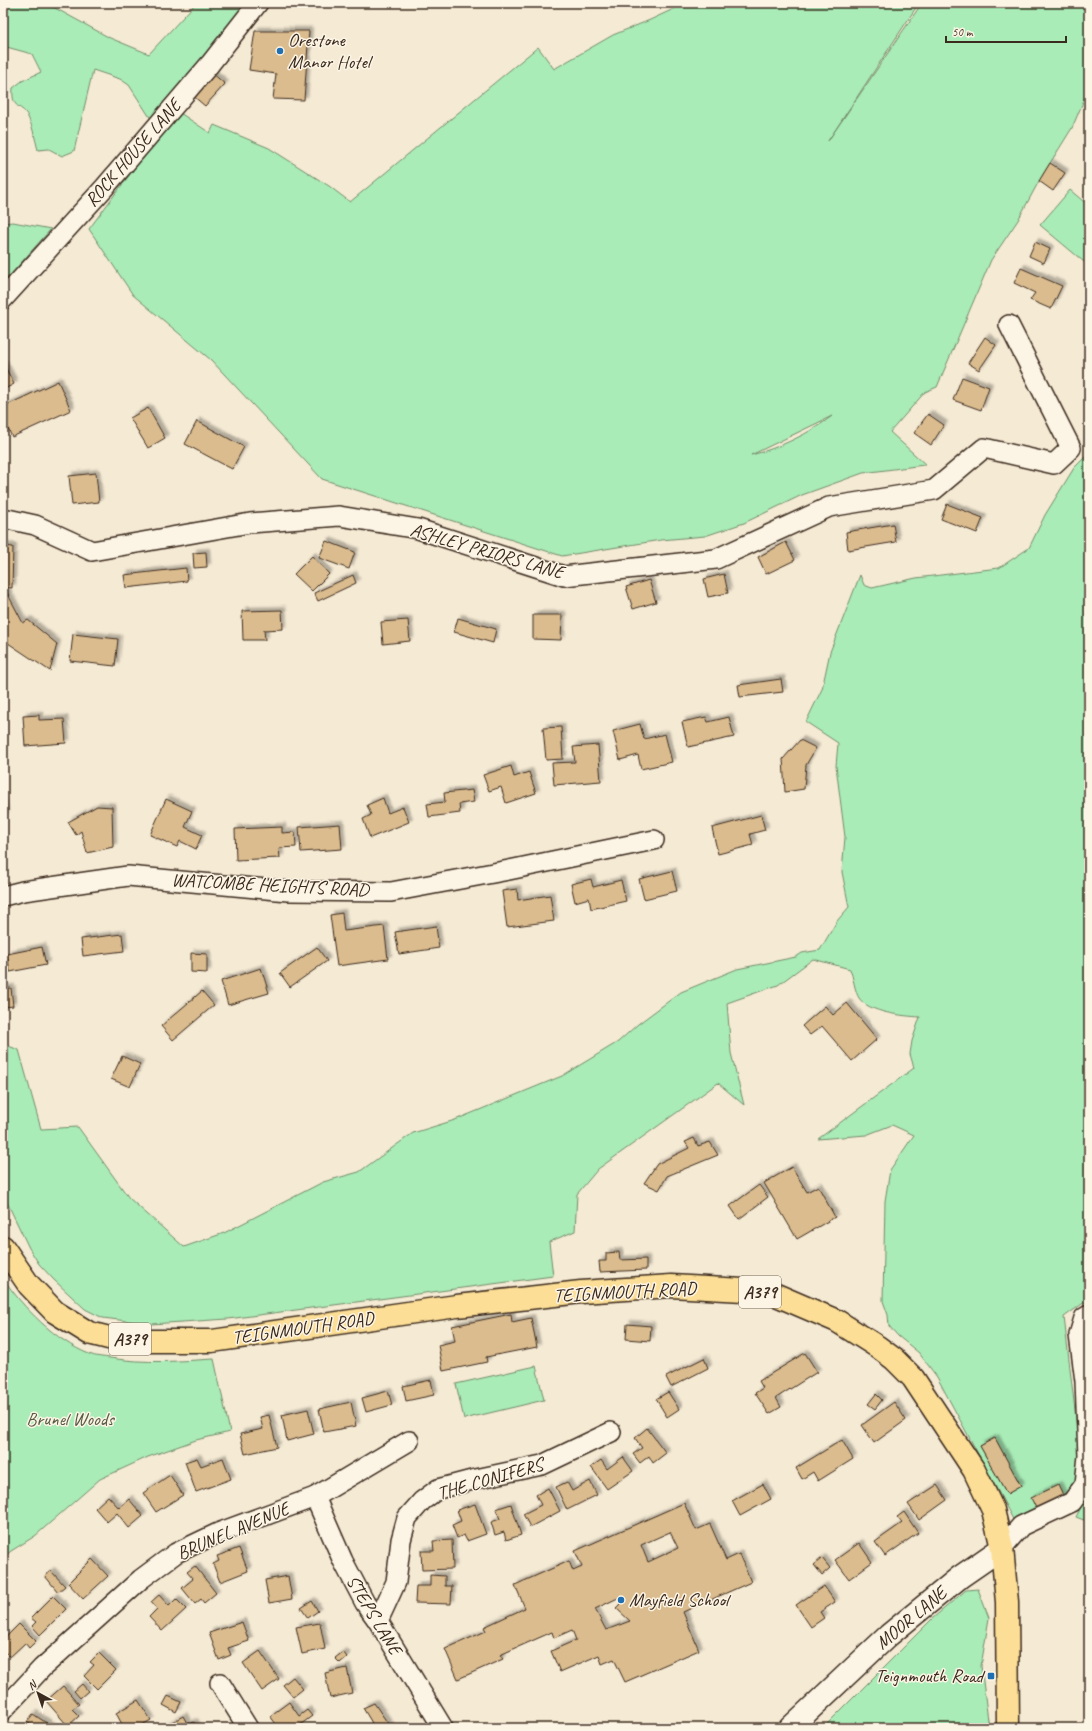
<svg xmlns="http://www.w3.org/2000/svg" width="1092" height="1731" font-family="Caveat,sans-serif">
<defs>
<filter id="shadow"><feDropShadow dx="3.5" dy="-3.5" stdDeviation="1" flood-color="#0004"/></filter>
</defs>
<rect width="100%" height="100%" fill="#f5ead4"/>
<filter id="ink" filterUnits="userSpaceOnUse"><feTurbulence type="fractalNoise" baseFrequency=".025" numOctaves="2"/><feDisplacementMap in="SourceGraphic" scale="8" xChannelSelector="R" yChannelSelector="G"/><feConvolveMatrix kernelMatrix="1 2 1 2 8 2 1 2 1" color-interpolation-filters="sRGB"/></filter>
<g filter="url(#ink)">
<!-- green -->
<g fill="#a9ecb7" stroke="#728b6a" fill-rule="evenodd">
<path d="M3 3H38L55 8 110 38 149 54 196 3H251L198 69 151 119 129 85 120 79 93 70 74 151 62 156 49 149 38 150C35 139 33 127 28 117 23 104 11 111 13 88L22 81 41 72 32 54 3 46Z"/>
<path d="M682 3H919L828 141 922 3H1089V88L1072 128 1039 181 1018 220 991 260 937 387 925 392 890 432 926 465H924L863 473 802 495 744 523 705 536 661 540 562 556 322 479 211 360 133 295 89 229 177 111 210 133 214 125 269 148 329 186 350 202 538 47 554 69 613 35 650 20 680 6ZM832 416C809 434 779 448 751 455Z"/>
<path d="M1070 190 1089 206V266L1040 225Z"/>
<path d="M13 222 51 229 3 283V223Z"/>
<path d="M1089 453V1299L1064 1317 1081 1462 1075 1490 1015 1523 937 1377 919 1353 898 1336 889 1326 888 1315 883 1301 885 1201 890 1170 914 1135 892 1125 866 1135 818 1139 914 1068 910 1054 912 1041 920 1017C904 1016 869 1013 859 998 855 992 853 976 850 969L813 959 778 985 727 1003 731 1053 744 1105 718 1083 598 1169 577 1194 575 1231 549 1242 553 1276 228 1319 151 1324 103 1318 85 1309 54 1280 39 1264 29 1248 4 1196 3 1192V1044L19 1050 41 1129 78 1127 129 1198 184 1247 224 1233 323 1182 359 1172 413 1133 455 1120 562 1076 618 1042 638 1024 681 992 737 969 796 957 802 953 820 950 837 921 849 907 842 872 845 837 836 766 838 743 806 722 822 689 830 652 860 575 864 585 872 588 916 578 999 568 1029 548 1045 515 1074 468ZM994 1438 1021 1486 1007 1494 980 1446Z"/>
<path d="M3 1278C23 1308 56 1341 89 1354 96 1357 104 1357 110 1358 146 1364 179 1361 214 1359L230 1432 196 1440 148 1457 100 1479 35 1536 11 1551 3 1558Z"/>
<path d="M536 1366 544 1400 464 1419 456 1384Z"/>
<path d="M1089 1491V1522L1076 1517Z"/>
<path d="M978 1589 989 1618 981 1666 989 1728H823L933 1618 966 1590Z"/>
</g>
<!-- building -->
<g fill="#dbbc8e" stroke="#3b2a1e" fill-rule="evenodd" filter="url(#shadow)">
<path d="M255 31H309L304 100 273 99 276 74 249 70Z"/>
<path d="M212 73 225 84 205 106 192 95Z"/>
<path d="M1050 163 1065 173 1053 191 1039 181Z"/>
<path d="M1035 242 1050 249 1044 263 1029 256Z"/>
<path d="M1021 268 1062 286 1051 309 1030 300 1035 293 1014 283Z"/>
<path d="M985 337 996 345 979 370 968 363Z"/>
<path d="M3 363 14 384 3 390Z"/>
<path d="M962 377 989 387 981 410 953 400Z"/>
<path d="M58 381 71 410 12 437 3 418V407Z"/>
<path d="M148 408 165 438 148 448 130 418Z"/>
<path d="M928 414 944 425 931 445 914 433Z"/>
<path d="M197 421 244 447 232 469 185 444Z"/>
<path d="M96 473 99 502 72 505 69 476Z"/>
<path d="M947 504 983 518 977 533 941 519Z"/>
<path d="M893 524 896 542 848 550 846 532Z"/>
<path d="M326 541 355 552 349 569 319 558Z"/>
<path d="M786 542 795 560 766 574 758 557Z"/>
<path d="M3 546 13 547 12 588 4 587 23 623 28 620 57 644 50 671 8 643 3 645Z"/>
<path d="M206 552 207 567 194 568 193 553Z"/>
<path d="M312 556 329 574 312 591 294 574Z"/>
<path d="M186 568 187 581 126 588 124 575Z"/>
<path d="M724 574 728 593 708 597 704 579Z"/>
<path d="M353 575 356 583 318 601 314 593Z"/>
<path d="M649 580 656 602 633 609 626 587Z"/>
<path d="M282 610 283 629 264 630 265 640H243L242 611Z"/>
<path d="M533 615H562L561 640 533 639Z"/>
<path d="M458 618 496 629 493 643 454 632Z"/>
<path d="M408 620 410 641 383 644 381 622Z"/>
<path d="M73 634 118 639 115 666 70 661Z"/>
<path d="M781 679 783 692 740 697 738 685Z"/>
<path d="M39 715V720L64 719 66 743 25 746 23 716Z"/>
<path d="M706 717 708 722 729 717 734 737 688 747 682 722Z"/>
<path d="M640 724 644 739 665 734 672 762 641 769 638 755 620 760 613 731Z"/>
<path d="M561 727 563 759 546 760 543 728Z"/>
<path d="M800 740 816 748 806 765 804 789 785 792 783 759Z"/>
<path d="M598 745 601 781 554 785 552 763 575 762 573 747Z"/>
<path d="M511 766 514 777 529 772 536 793 506 803 501 787 489 791 483 775Z"/>
<path d="M472 790 474 802 459 804 460 813 429 817 427 804 445 802 444 793Z"/>
<path d="M383 798 388 813 403 807 409 822 370 838 363 819 371 815 367 805Z"/>
<path d="M166 799 192 811 185 827 202 835 196 849 180 841 177 847 150 835Z"/>
<path d="M3 803 5 816H3Z"/>
<path d="M97 806 112 807 113 847 87 853 81 831 76 835 68 822Z"/>
<path d="M761 815 765 830 750 834 753 845 718 854 712 828Z"/>
<path d="M340 824 342 849 301 852 299 827Z"/>
<path d="M282 827V833L295 832 296 847 279 848 280 858 236 860 235 829Z"/>
<path d="M672 871 677 891 644 899 639 879Z"/>
<path d="M591 879 593 887 621 880 626 901 591 909 589 898 575 902 571 884Z"/>
<path d="M517 889 518 900 550 895 554 921 507 927 502 891Z"/>
<path d="M342 913 344 931 384 926 388 959 337 966 330 915Z"/>
<path d="M436 926 439 948 399 954 395 932Z"/>
<path d="M122 934 124 951 83 956 81 939Z"/>
<path d="M42 947 46 965 10 972 7 954Z"/>
<path d="M317 947 327 961 290 987 280 973Z"/>
<path d="M191 953 207 954V973L191 972Z"/>
<path d="M261 968 269 993 228 1005 221 981Z"/>
<path d="M11 988 13 1006 5 1007 3 989Z"/>
<path d="M202 991 214 1005 173 1040 161 1026Z"/>
<path d="M847 1003 877 1039 852 1061 822 1026 810 1035 802 1026 825 1006 833 1015Z"/>
<path d="M122 1056 140 1064 130 1087 111 1079Z"/>
<path d="M694 1138 698 1146 710 1142 718 1155 667 1176 659 1190 644 1183 657 1164 689 1148 685 1142Z"/>
<path d="M792 1167 807 1192 818 1186 835 1217 797 1239 764 1183Z"/>
<path d="M759 1185 768 1197 739 1219 730 1206Z"/>
<path d="M619 1252 620 1260 646 1259V1270L600 1272 599 1261H606V1253Z"/>
<path d="M511 1314 512 1322 531 1318 537 1347 486 1357 487 1362 443 1371 438 1345 455 1341 452 1326Z"/>
<path d="M627 1324 651 1326 650 1341 626 1339Z"/>
<path d="M805 1353 817 1372 776 1398 781 1407 769 1414 755 1393 763 1388 759 1381Z"/>
<path d="M704 1358 708 1368 671 1387 666 1377Z"/>
<path d="M431 1380 434 1395 406 1401 403 1386Z"/>
<path d="M388 1391 392 1405 366 1412 362 1398Z"/>
<path d="M668 1392 679 1409 667 1417 656 1399Z"/>
<path d="M876 1394 882 1400 875 1409 868 1404Z"/>
<path d="M351 1402 356 1426 324 1432 319 1409Z"/>
<path d="M894 1402 906 1420 874 1443 862 1425Z"/>
<path d="M308 1409 314 1434 287 1441 282 1415Z"/>
<path d="M269 1415 277 1447 245 1454 240 1434 263 1429 260 1417Z"/>
<path d="M647 1428 666 1453 653 1463 649 1456 640 1463 633 1454 642 1448 635 1438Z"/>
<path d="M995 1438 1021 1486 1007 1494 980 1446Z"/>
<path d="M842 1440 853 1459 818 1481 813 1472 802 1479 796 1468Z"/>
<path d="M623 1457 633 1471 607 1489 591 1467 601 1460 607 1469Z"/>
<path d="M197 1458 201 1466 223 1458 231 1479 196 1492 185 1462Z"/>
<path d="M170 1475 183 1495 156 1512 143 1493Z"/>
<path d="M590 1481 597 1495 567 1510 556 1487 567 1482 572 1491Z"/>
<path d="M763 1484 771 1499 740 1516 732 1501Z"/>
<path d="M937 1485 947 1500 919 1520 908 1504Z"/>
<path d="M1058 1485 1064 1498 1037 1510 1031 1498Z"/>
<path d="M548 1488 560 1511 530 1527 523 1514 541 1505 536 1495Z"/>
<path d="M108 1496 119 1508 129 1499 143 1516 129 1528 117 1513 107 1522 95 1508Z"/>
<path d="M684 1503 696 1530 710 1524 726 1560 739 1554 751 1582 683 1612 699 1650 625 1682 614 1659 602 1664 599 1655 560 1672 551 1651 576 1640 572 1630 554 1638 552 1632 500 1655 503 1659 458 1679 445 1649 486 1631 484 1627 525 1608 515 1585 569 1561 573 1571 582 1567 575 1551ZM670 1532 678 1548 648 1562 641 1545ZM620 1597 622 1602 616 1608 630 1621 606 1630 595 1609Z"/>
<path d="M475 1504 486 1534 467 1541 464 1535 457 1538 452 1525 461 1521 457 1510Z"/>
<path d="M511 1504 521 1535 506 1540 504 1532 495 1535 491 1522 500 1519 496 1509Z"/>
<path d="M904 1512 918 1533 885 1556 875 1542 902 1523 897 1517Z"/>
<path d="M452 1540 453 1569 422 1570 421 1551H434L433 1541Z"/>
<path d="M859 1543 872 1562 849 1579 835 1560Z"/>
<path d="M239 1548 248 1571 220 1582 213 1564 219 1561 217 1556Z"/>
<path d="M822 1558 830 1568 822 1575 814 1565Z"/>
<path d="M92 1559 108 1576 83 1599 68 1583Z"/>
<path d="M195 1566 216 1593 204 1603 201 1599 195 1604 182 1588 193 1579 187 1572Z"/>
<path d="M51 1571 65 1586 58 1592 45 1576Z"/>
<path d="M430 1575 445 1576V1586H452L451 1604 415 1603 416 1586H430Z"/>
<path d="M288 1576 292 1599 269 1603 265 1580Z"/>
<path d="M824 1586 835 1602 820 1612 824 1618 811 1627 796 1605Z"/>
<path d="M159 1595 169 1606 176 1599 186 1609 162 1631 149 1617 157 1609 151 1602Z"/>
<path d="M53 1596 66 1609 40 1635 32 1626 36 1622 31 1618Z"/>
<path d="M312 1601 318 1611 308 1618 301 1608Z"/>
<path d="M242 1622 249 1641 228 1648 231 1655 219 1660 209 1633Z"/>
<path d="M320 1623 325 1649 302 1654 296 1627Z"/>
<path d="M19 1624 36 1641 29 1648 25 1643 10 1657 3 1650V1640Z"/>
<path d="M260 1651 279 1679 262 1691 243 1663Z"/>
<path d="M343 1652 347 1657 340 1663 335 1658Z"/>
<path d="M99 1653 116 1670 97 1689 84 1676 94 1665 90 1662Z"/>
<path d="M347 1668 352 1693 330 1698 325 1673Z"/>
<path d="M293 1677 303 1689 293 1697 283 1685Z"/>
<path d="M82 1684 88 1691 80 1698 74 1691Z"/>
<path d="M63 1686 79 1704 72 1709 79 1716 68 1726 46 1701Z"/>
<path d="M168 1696 181 1702 176 1712 163 1705Z"/>
<path d="M138 1700 151 1720 137 1728H124L116 1713Z"/>
<path d="M289 1702 299 1716 307 1710 312 1716 296 1728H279L270 1716Z"/>
<path d="M374 1703 391 1728H367L372 1723 363 1708Z"/>
<path d="M33 1714 54 1728H33L34 1727 27 1722Z"/>
<path d="M183 1716 188 1725 194 1722 197 1728H162Z"/>
</g>
<g fill="none" stroke-linecap="round" stroke-linejoin="round">
<defs>
<g id="street">
<path d="M3 299 104 188 210 64 258 3"/>
<path d="M3 518 35 525 92 551 250 523 339 516 418 529 564 576 716 559 829 507 934 490 984 448 1054 464 1071 448 1009 325"/>
<path d="M3 896 23 891 128 876 288 891 391 892 509 870 654 840"/>
<path d="M315 1497 343 1561 365 1603 378 1621 443 1728"/>
<path d="M1002 1548 1021 1526 1072 1502 1085 1484 1088 1456 1085 1381 1079 1335 1084 1318 1089 1315"/>
<path d="M378 1621 396 1582 401 1540 407 1518 422 1501 438 1489 476 1479 542 1465 611 1432"/>
<path d="M220 1683 248 1728"/>
<path d="M3 1710 42 1668 141 1579 176 1553 218 1533 315 1497 409 1441"/>
</g>
<path id="secondary" d="M790 1728 889 1635 960 1577 1002 1548"/>
<path id="primary" d="M3 1247 29 1285 55 1312 89 1333 109 1338 150 1341H212L457 1306 581 1292 671 1286 743 1290 774 1294 837 1321 878 1347 894 1359 913 1378 974 1470 993 1510 1002 1548 1007 1602 1008 1728"/>
</defs>
<!-- street casing -->
<use href="#street" stroke="#3b2a1e" stroke-width="22"/>
<!-- secondary casing -->
<use href="#secondary" stroke="#3b2a1e" stroke-width="25"/>
<!-- primary casing -->
<use href="#primary" stroke="#3b2a1e" stroke-width="25"/>
<!-- street -->
<use href="#street" stroke="#fcf5e5" stroke-width="19"/>
<!-- secondary -->
<use href="#secondary" stroke="#fcf5e5" stroke-width="22"/>
<!-- primary -->
<use href="#primary" stroke="#fcde96" stroke-width="22"/>
</g>
</g>
<!-- markers -->
<g fill="#1f6fb2" stroke="#fcf5e5" stroke-width="1.5">
<circle cx="280" cy="51" r="4"/>
<circle cx="621" cy="1600" r="4"/>
<rect x="987" y="1672" width="8" height="8" rx="2"/>
</g>
<g text-anchor="middle" dominant-baseline="central" stroke-width="3" stroke-linejoin="round" paint-order="stroke">
<!-- shield labels -->
<g fill="#fcf5e5" stroke="#75675a" stroke-width="1">
<rect x="739" y="1276" width="42" height="32" rx="3"/>
<rect x="109" y="1323" width="42" height="32" rx="3"/>
</g>
<g font-size="18" font-weight="bold" fill="#3b2a1e">
<text x="760" y="1292">A379</text>
<text x="130" y="1339">A379</text>
</g>
<!-- poi labels -->
<g font-size="19" fill="#3b2a1e" stroke="#fcf5e5" text-anchor="start">
<text x="288" y="40">Orestone<tspan x="288" dy="22">Manor Hotel</tspan></text>
<text x="629" y="1600">Mayfield School</text>
<text x="983" y="1676" text-anchor="end">Teignmouth Road</text>
</g>
<!-- street labels -->
<g font-size="19" fill="#3b2a1e" stroke="#fcf5e5">
<text transform="translate(133 153) rotate(-49)">ROCK HOUSE LANE</text>
<text transform="translate(487 551) rotate(16)">ASHLEY PRIORS LANE</text>
<text transform="translate(270 885) rotate(3)">WATCOMBE HEIGHTS ROAD</text>
<text transform="translate(625 1292) rotate(-3)">TEIGNMOUTH ROAD</text>
<text transform="translate(303 1328) rotate(-8)">TEIGNMOUTH ROAD</text>
<text transform="translate(490 1479) rotate(-16)">THE CONIFERS</text>
<text transform="translate(233 1531) rotate(-23)">BRUNEL AVENUE</text>
<text transform="translate(374 1615) rotate(59)">STEPS LANE</text>
<text transform="translate(911 1618) rotate(-40)">MOOR LANE</text>
</g>
<!-- park labels -->
<g font-size="19" fill="#565a44" stroke="#fcf5e5">
<text x="70" y="1419">Brunel Woods</text>
</g>
</g>
<!-- margin -->
<rect width="1092" height="1731" fill="none" stroke="#fcf5e5" stroke-width="16"/>
<rect x="8" y="8" width="1076" height="1715" fill="none" stroke="#3b2a1e" stroke-width="1.5" filter="url(#ink)"/>
<!-- north arrow -->
<g transform="translate(38 1693) rotate(320)" stroke="#fcf5e5" stroke-width="3" paint-order="stroke">
<path d="M0-3L7 15L0 10L-7 15Z" fill="#3b2a1e"/>
<text y="-6" font-size="11" font-weight="bold" text-anchor="middle" fill="#3b2a1e">N</text>
</g>
<!-- scale -->
<path d="M946 36v6h120v-6" fill="none" stroke="#3b2a1e" stroke-width="2"/>
<text x="952" y="36" font-size="12" fill="#3b2a1e" stroke="#fcf5e5" stroke-width="3" paint-order="stroke">50 m</text>
</svg>
